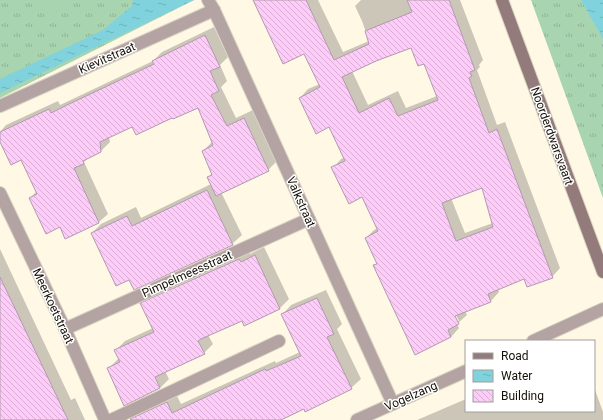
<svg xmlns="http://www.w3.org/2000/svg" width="603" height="420" font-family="Roboto,sans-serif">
<defs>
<pattern id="grass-tufts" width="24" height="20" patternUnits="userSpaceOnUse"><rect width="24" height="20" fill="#a8d4b0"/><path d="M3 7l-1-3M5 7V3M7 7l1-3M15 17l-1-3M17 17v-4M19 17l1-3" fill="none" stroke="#90b596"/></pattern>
<pattern id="water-ripples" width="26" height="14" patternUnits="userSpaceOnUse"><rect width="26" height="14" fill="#80d2dc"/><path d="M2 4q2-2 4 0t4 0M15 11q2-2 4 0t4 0" fill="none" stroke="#6eb3bb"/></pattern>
<pattern id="building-back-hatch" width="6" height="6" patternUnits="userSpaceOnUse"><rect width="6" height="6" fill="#fdccf9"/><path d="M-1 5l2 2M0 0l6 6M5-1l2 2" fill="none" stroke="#d8aed4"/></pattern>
</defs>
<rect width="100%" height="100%" fill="#fef8e5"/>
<!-- grass -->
<g fill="url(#grass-tufts)">
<path d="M0 0H194L0 98Z"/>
<path d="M531 0H603V198Z"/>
</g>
<!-- garden -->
<path fill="#a8d4b0" d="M43 0H79L50 14Z"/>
<!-- water -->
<g fill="url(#water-ripples)">
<path d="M133 0H194L0 93V79L103 30 132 6Z"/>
<path d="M581 0H603V39Z"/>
</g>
<!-- shadow -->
<g fill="#0003" fill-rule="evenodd">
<path d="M254 0H318L343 52 369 41 362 21 355 6 361 0H460L483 60 479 65 480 67 477 70 497 125 505 122 560 268 552 277 524 278 498 289 499 292 491 301 465 311 467 315 457 324 459 328 451 337 374 266 377 263 366 238 374 230 378 228 362 196 333 168 341 159 344 158 330 126 300 98 308 89 320 84 305 53ZM411 47 425 62 437 96 406 108 398 91 368 105 352 71 375 60ZM483 187 493 223 465 233 451 198ZM454 311 459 321H457L452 312Z"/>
<path d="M214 27 228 57 220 65 227 81 221 87 236 118 253 110 277 161 268 170 221 192 242 235 232 244 129 278 92 233 101 224 136 207 141 218 211 184 208 178 212 173 203 151 212 142 198 107 133 125 109 137 110 142 101 151 89 157 84 162 108 214 99 222 66 238 60 226 30 198 37 191 22 159 0 140V132L6 125 58 101 60 105 153 61 162 52Z"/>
<path d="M264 247 289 299 280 308 245 324 242 320 208 335 213 344 204 353 165 371 169 379 160 388 108 369 119 358 116 350 125 341 153 328 141 304 150 294 249 250 250 254Z"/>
<path d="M0 249 71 400 75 398 85 420H5L0 410Z"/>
<path d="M326 290 342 324 337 329 361 379 351 388 278 420H140L138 416 147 407 176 394 181 404 275 361 276 363 300 352 282 315 291 305Z"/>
<path d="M594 387 603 412V420H417L466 399V411H594Z"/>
</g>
<!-- building -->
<g fill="url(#building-back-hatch)" stroke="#b29ab0" fill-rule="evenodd">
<path d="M253 0H306L334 60 369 44 365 31 412 12 407 0H449L475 70 470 72 472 76 469 78 489 133 497 129 553 278 527 287 524 279 488 294 491 302 455 316 459 324 448 330 451 337 415 355 373 265 377 264 365 238 378 231 362 197 349 204 331 167 345 161 329 127 316 134 299 98 320 87 304 54 283 64ZM411 48 418 66 424 64 438 100 398 116 389 98 359 113 342 77 376 61ZM482 188 493 227 456 241 442 203Z"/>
<path d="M205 35 220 67 210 71 219 91 211 95 227 126 244 118 269 171 216 196 207 177 212 175 202 151 213 145 198 108 173 119 172 118 136 135 132 127 100 142 101 152 83 161 84 164 74 168 99 223 65 239 60 227 46 234 29 198 37 194 21 160 11 165 0 142V132L49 109 51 113 67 105 154 64 152 61Z"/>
<path d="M207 190 233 245 134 290 129 280 116 286 91 233 127 216 132 226Z"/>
<path d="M255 255 280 309 244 326 242 321 201 339 198 341 205 354 155 377 160 388 124 406 107 368 120 362 114 350 154 332 140 303 239 259 241 262Z"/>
<path d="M0 277 21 321 68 420H0Z"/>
<path d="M317 298 334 334 327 337 352 389 305 412 304 409 281 420H131L130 419 167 402 172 413 265 369 266 371 301 356 281 314Z"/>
</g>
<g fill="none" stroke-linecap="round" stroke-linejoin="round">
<defs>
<g id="street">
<path d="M208 0 214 10 393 404"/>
<path d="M0 106 214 10"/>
<path d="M0 193 65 329 105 420"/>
<path d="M65 329 309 219"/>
<path d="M533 341 603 309"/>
<path d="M111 420 279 341"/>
<path d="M357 420 466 371"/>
</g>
<path id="secondary" d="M502 0 603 272"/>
</defs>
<!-- street casing -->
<use href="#street" stroke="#d9d3c1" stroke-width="14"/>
<!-- secondary casing -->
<use href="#secondary" stroke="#d9d3c1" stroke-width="14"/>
<!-- street -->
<use href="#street" stroke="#b4a3a3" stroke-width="12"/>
<!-- secondary -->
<use href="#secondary" stroke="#927b7a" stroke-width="12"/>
</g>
<g text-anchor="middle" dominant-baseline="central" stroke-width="3" stroke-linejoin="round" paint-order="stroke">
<!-- street labels -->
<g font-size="12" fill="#141006" stroke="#fff">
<text transform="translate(107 58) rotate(-24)">Kievitstraat</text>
<text transform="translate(552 136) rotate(70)">Noorderdwarsvaart</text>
<text transform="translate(301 202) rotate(66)">Valkstraat</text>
<text transform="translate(187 274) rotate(-24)">Pimpelmeesstraat</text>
<text transform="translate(53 306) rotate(65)">Meerkoetstraat</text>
<text transform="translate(411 396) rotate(-24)">Vogelzang</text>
</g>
</g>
<!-- legend -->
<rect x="465" y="340" width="130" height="72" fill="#ffffff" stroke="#a19f9b"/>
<rect x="473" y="353" width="20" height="6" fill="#927b7a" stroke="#a19f9b"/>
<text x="501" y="360" font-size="12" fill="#141006">Road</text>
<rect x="473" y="370" width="20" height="12" fill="url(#water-ripples)" stroke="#a19f9b"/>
<text x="501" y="380" font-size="12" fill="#141006">Water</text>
<rect x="473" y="390" width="20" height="12" fill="url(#building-back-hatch)" stroke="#a19f9b"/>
<text x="501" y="400" font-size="12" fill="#141006">Building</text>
</svg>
